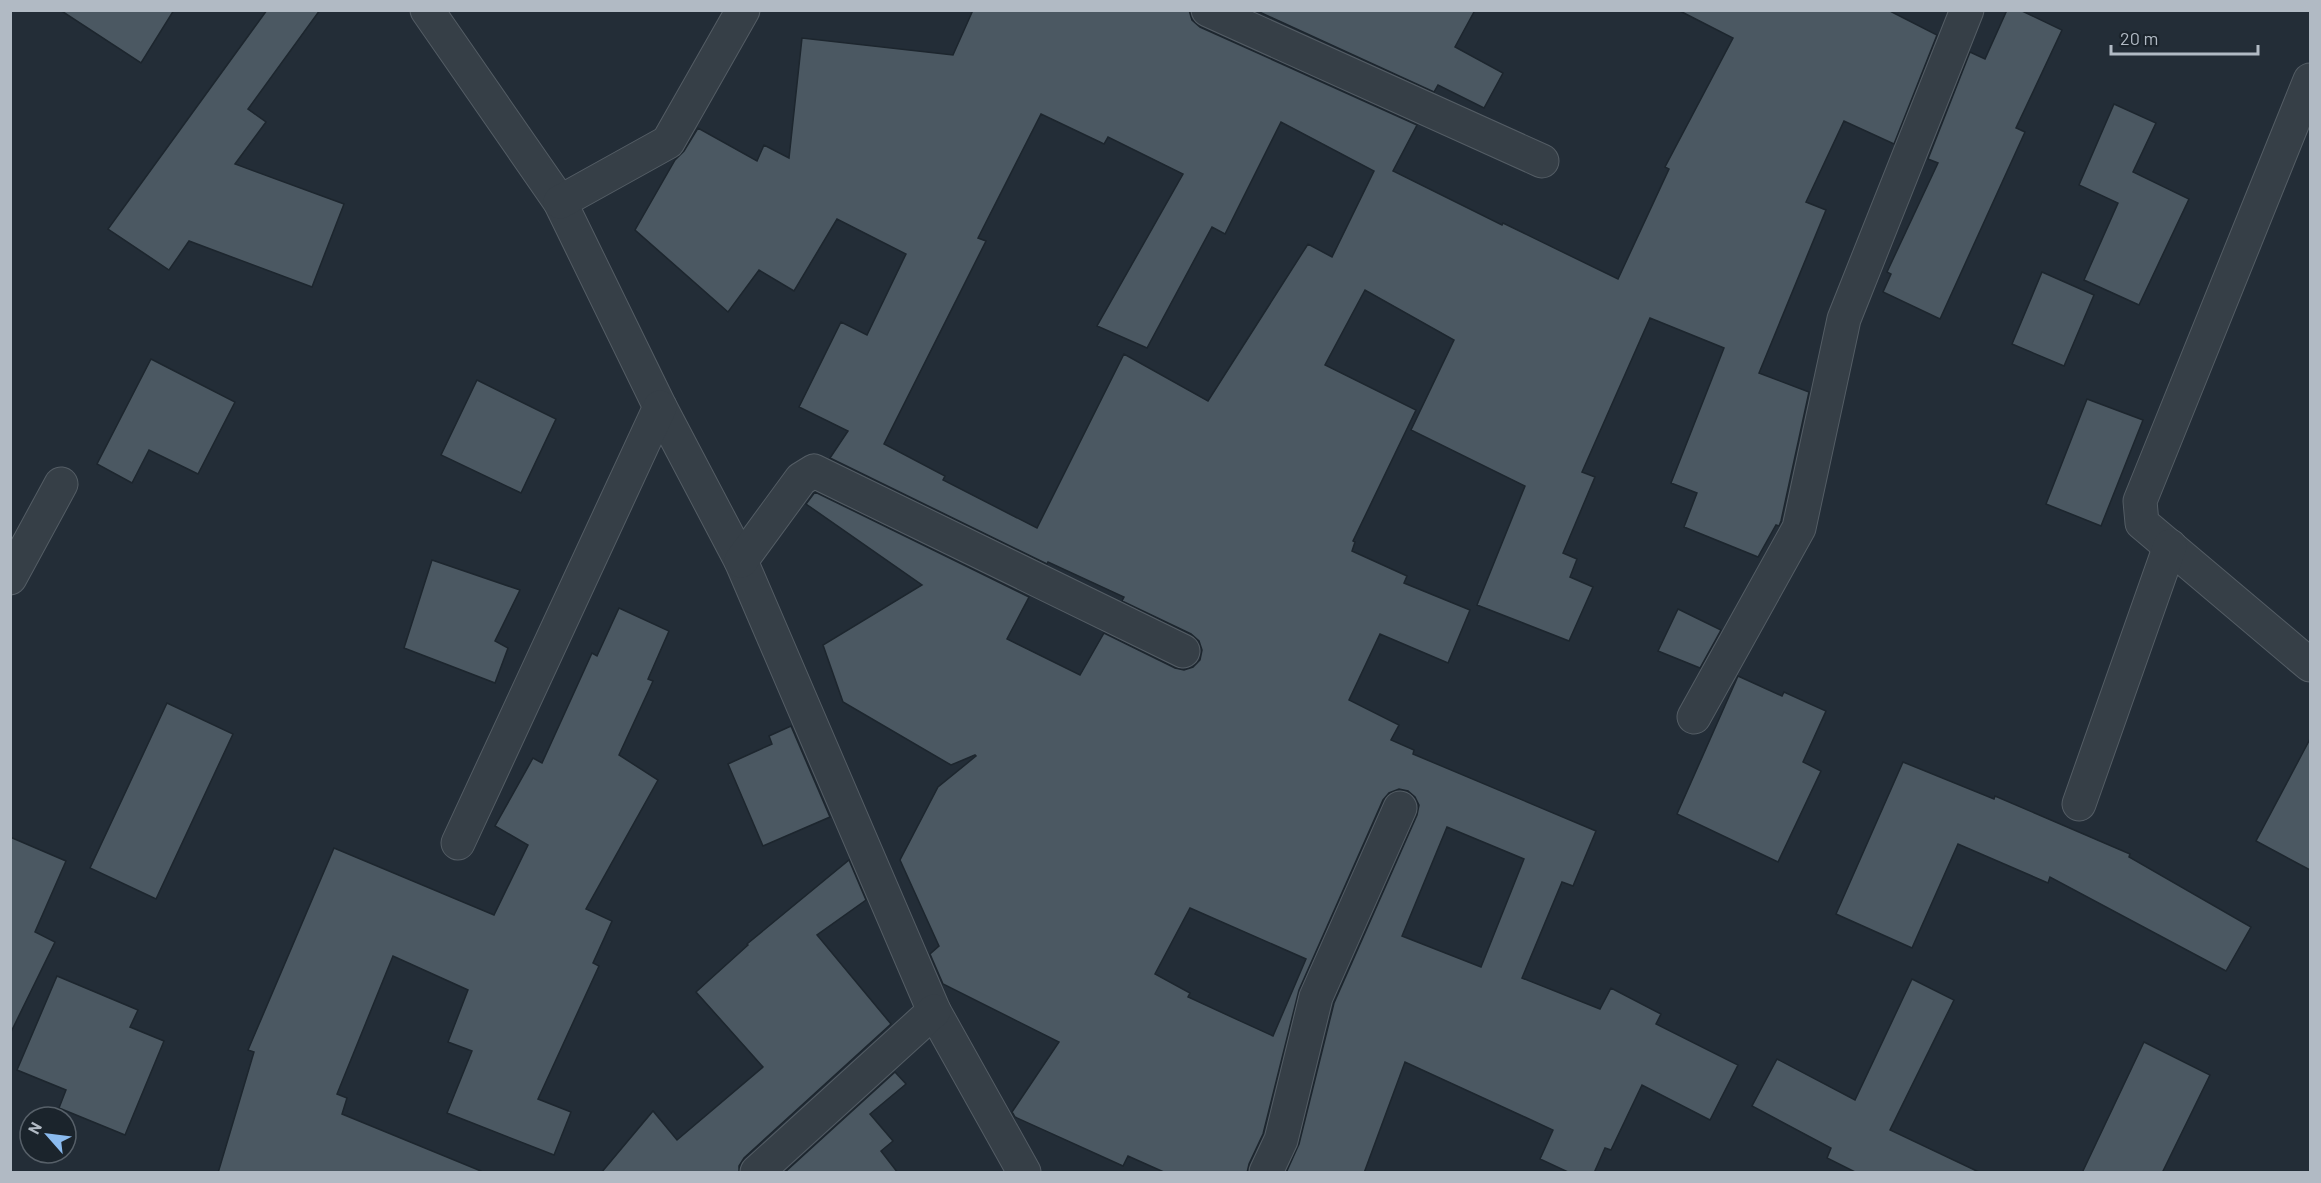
<svg xmlns="http://www.w3.org/2000/svg" width="2321" height="1183" font-family="Barlow,sans-serif">
<rect width="100%" height="100%" fill="#232d37"/>
<!-- building -->
<g fill="#4b5862" stroke="#1d262e" stroke-width="1.5" fill-rule="evenodd">
<path d="M60 10H174L141 63Z"/>
<path d="M267 10H320L248 109 266 122 235 164 344 204 312 287 189 241 169 270 108 229Z"/>
<path d="M973 10H1189L1192 20 1200 27 1417 125 1393 171 1502 225 1503 223 1618 279 1669 169 1665 167 1733 38 1678 10H1888L1937 35 1894 144 1844 121 1806 202 1826 210 1759 373 1809 392 1781 521 1779 526 1776 525 1758 557 1684 527 1697 493 1671 483 1724 348 1650 318 1582 472 1595 477 1563 553 1577 559 1570 577 1593 587 1569 641 1477 605 1525 486 1411 430 1454 340 1365 290 1325 365 1416 410 1353 541 1355 542 1352 551 1407 576 1404 583 1470 610 1448 663 1380 634 1349 700 1399 725 1391 740 1414 750 1413 754 1596 831 1573 886 1562 882 1522 978 1600 1009 1611 988 1661 1014 1656 1024 1738 1065 1710 1120 1642 1085 1611 1150 1605 1148 1594 1173H1570L1540 1159 1553 1130 1405 1062 1364 1173H1286L1299 1144 1334 1003 1417 815 1419 805 1415 797 1408 791 1399 789 1389 793 1383 800 1299 990 1263 1134 1249 1164 1247 1173H1166L1128 1156 1123 1166 1015 1117 1012 1112 1059 1042 943 984 930 954 939 946 900 860 938 787 976 756 975 755 951 765 843 702 823 645 922 585 806 504 815 492 1029 597 1007 639 1080 675 1104 633 1175 668 1184 670 1193 667 1200 660 1202 650 1199 641 1191 634 1122 601 1124 597 1048 562 1047 564 830 458 848 431 799 407 841 322 867 335 906 254 837 219 794 291 759 270 728 312 635 230 675 160 684 151 698 128 757 161 764 145 789 158 802 38 953 55ZM1041 114 1104 144 1108 137 1183 174 1097 326 1147 348 1212 227 1225 234 1281 122 1374 171 1332 257 1308 244 1208 401 1124 354 1037 528 943 480 945 476 884 444 986 241 978 238ZM1447 827 1524 859 1481 967 1402 936ZM1190 908 1306 959 1273 1036 1188 997 1190 993 1155 974Z"/>
<path d="M1255 10H1475L1455 47 1503 73 1484 108 1438 85 1434 92Z"/>
<path d="M2007 10H2020L2062 30 2016 128 2025 132 1940 319 1883 292 1891 274 1887 272 1938 163 1928 159 1970 52 1985 59Z"/>
<path d="M2114 104 2156 123 2133 172 2189 199 2139 305 2084 280 2118 203 2079 185Z"/>
<path d="M2042 272 2094 295 2064 366 2012 344Z"/>
<path d="M151 359 235 402 198 474 149 450 132 483 97 464Z"/>
<path d="M477 380 556 419 521 493 441 455Z"/>
<path d="M2087 399 2143 420 2101 526 2046 504Z"/>
<path d="M432 560 520 590 495 641 508 648 495 683 404 648Z"/>
<path d="M619 608 669 631 648 679 653 681 619 755 658 780 586 909 612 921 593 963 599 966 538 1099 571 1112 554 1155 447 1113 472 1051 448 1042 468 990 393 956 337 1094 347 1098 342 1114 481 1171V1173H218L254 1052 248 1050 334 848 494 915 528 845 495 826 533 758 542 763 592 653 597 656Z"/>
<path d="M1678 609 1721 630 1700 668 1658 651Z"/>
<path d="M1738 676 1782 696 1784 692 1826 711 1803 762 1821 771 1778 862 1677 814Z"/>
<path d="M167 703 233 734 156 899 90 868Z"/>
<path d="M791 726 830 817 763 846 728 764 772 744 769 736Z"/>
<path d="M2310 739V870L2256 841Z"/>
<path d="M1903 762 1994 799 1995 796 2130 854 2129 857 2251 927 2226 971 2050 877 2048 883 1958 844 1912 948 1836 914Z"/>
<path d="M10 837 66 861 35 932 55 942 10 1034Z"/>
<path d="M849 860 866 900 817 935 891 1024 744 1158 739 1166V1173H601L653 1111 677 1140 763 1067 696 992 748 945 747 944Z"/>
<path d="M57 976 138 1010 130 1027 164 1041 125 1135 59 1108 66 1090 17 1070Z"/>
<path d="M1912 979 1954 1000 1890 1130 1981 1173H1857L1827 1158 1831 1148 1752 1106 1777 1059 1855 1100Z"/>
<path d="M2144 1042 2210 1075 2162 1173H2082Z"/>
<path d="M895 1072 906 1084 870 1114 893 1141 881 1151 898 1173H784Z"/>
</g>
<g fill="none" stroke-linecap="round" stroke-linejoin="round">
<defs>
<g id="minor">
<path d="M427 10 560 202 660 407 741 561 934 1011 1024 1172"/>
<path d="M1208 10 1542 161"/>
<path d="M2310 80 2140 501 2142 523 2310 665"/>
<path d="M560 202 668 142 743 10"/>
<path d="M741 561 801 479 814 471 1183 651"/>
<path d="M10 578 61 484"/>
<path d="M1694 717 1799 528 1844 319 1967 10"/>
<path d="M2079 804 2170 546"/>
<path d="M458 843 660 407"/>
<path d="M757 1172 934 1011"/>
<path d="M1266 1172 1281 1140 1316 997 1400 808"/>
</g>
</defs>
<!-- minor casing -->
<use href="#minor" stroke="#545d65" stroke-width="35"/>
<!-- minor -->
<use href="#minor" stroke="#363f47" stroke-width="33"/>
</g>
<!-- border -->
<rect width="2321" height="1183" fill="none" stroke="#b1bac4" stroke-width="24"/>
<!-- north arrow -->
<g transform="translate(48 1135) rotate(298)"><circle r="28" fill="#1b242c" stroke="#576069" stroke-width="1.5"/>
<path d="M0-4.5L10 22L0 15L-10 22Z" fill="#8bbbef"/>
<text y="-9" font-size="16" font-weight="bold" text-anchor="middle" fill="#b1bac4">N</text>
</g>
<!-- scale -->
<path d="M2111 45v9h147v-9" fill="none" stroke="#b1bac4" stroke-width="3"/>
<text x="2120" y="45" font-size="18" fill="#b1bac4" stroke="#1b242c" stroke-width="4.5" paint-order="stroke">20 m</text>
</svg>
